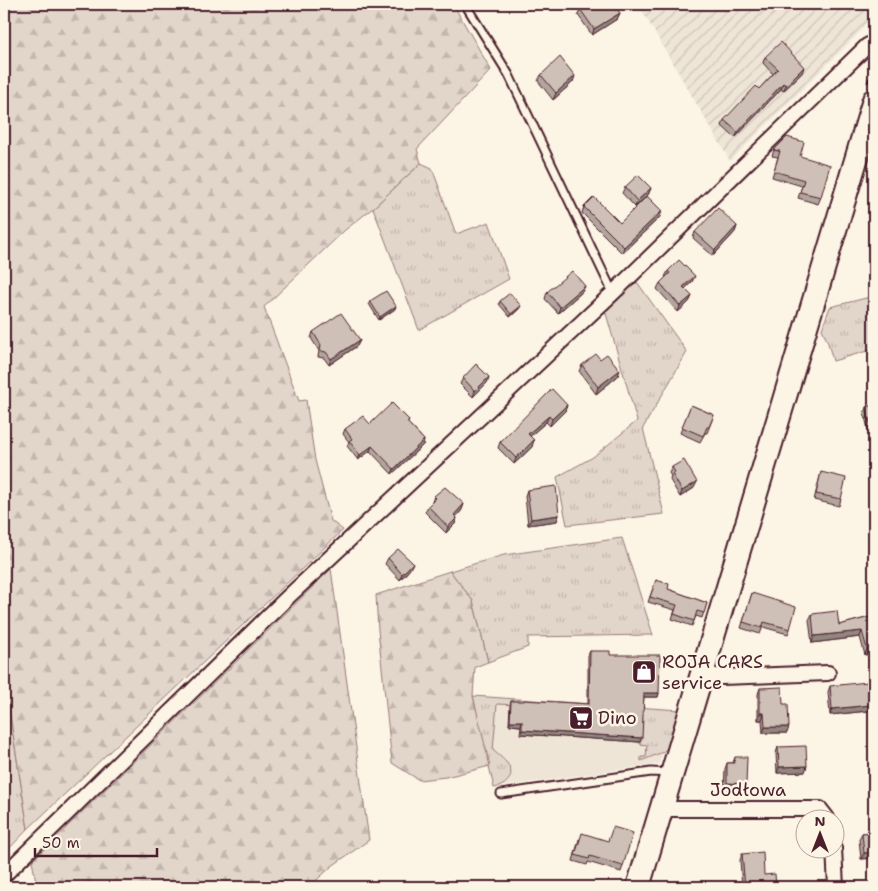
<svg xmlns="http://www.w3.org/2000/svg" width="878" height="891" font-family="'Shantell Sans',sans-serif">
<defs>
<pattern id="industrial-furrows" width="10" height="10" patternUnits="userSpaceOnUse" patternTransform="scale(1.25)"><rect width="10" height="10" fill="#eee5d7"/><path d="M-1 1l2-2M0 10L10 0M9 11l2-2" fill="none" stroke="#cec4b9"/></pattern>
<pattern id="grass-tufts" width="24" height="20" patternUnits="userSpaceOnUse" patternTransform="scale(1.25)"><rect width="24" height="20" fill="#e2d5ca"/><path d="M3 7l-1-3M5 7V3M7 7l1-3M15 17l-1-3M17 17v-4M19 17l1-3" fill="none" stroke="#c3b6ae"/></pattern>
<pattern id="forest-firs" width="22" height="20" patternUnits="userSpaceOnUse" patternTransform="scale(1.25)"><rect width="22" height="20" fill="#e2d5ca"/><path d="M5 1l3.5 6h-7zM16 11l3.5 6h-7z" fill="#c3b6ae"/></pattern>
</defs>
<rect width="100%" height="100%" fill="#fcf5e5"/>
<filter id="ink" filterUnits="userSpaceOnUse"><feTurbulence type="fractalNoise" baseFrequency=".02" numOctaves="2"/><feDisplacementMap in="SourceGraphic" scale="10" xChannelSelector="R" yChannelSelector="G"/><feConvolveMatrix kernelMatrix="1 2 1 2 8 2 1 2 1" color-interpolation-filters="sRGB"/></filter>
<g filter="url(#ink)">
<!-- built -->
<path fill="#eee5d7" d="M473 696 676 710 659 764 494 788Z"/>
<!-- industrial -->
<path fill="url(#industrial-furrows)" d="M638 4H874V10L860 32 730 161Z"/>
<!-- grass -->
<g fill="url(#grass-tufts)" stroke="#967a7a">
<path d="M421 163 432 168 456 234 489 222 509 279 419 330 373 208Z"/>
<path d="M637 282 687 352 643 428 664 514 567 525 557 477 593 457 637 421 605 310Z"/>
<path d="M874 296V349L833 361 828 343 822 329 830 307Z"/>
<path d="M622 538 653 635 528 637V647L488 662 473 601 450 571 504 555Z"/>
<path d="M4 677 28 829 4 854Z"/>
<path d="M473 696 680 710 668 747 663 752 641 761V757H646L647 745 640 744 642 712 497 704 493 750C498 755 507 761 510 768 514 779 503 787 494 788Z"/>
</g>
<!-- forest -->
<g fill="url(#forest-firs)" stroke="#967a7a">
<path d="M4 4H453L491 70 417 149 421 163 373 208 345 230 264 307 299 401 306 400 315 460 331 521 343 530 28 829 4 677Z"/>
<path d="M331 569 369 840 332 866 309 887H37L32 861Z"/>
<path d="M450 571 473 601 488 662 475 667 473 696 490 766 446 777 419 780 392 763 378 630 376 595Z"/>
</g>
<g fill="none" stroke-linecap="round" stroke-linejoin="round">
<defs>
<g id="service">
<path d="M465 4 509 75 613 293"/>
<path d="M501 794 651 772 670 773"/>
</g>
<g id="minor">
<path d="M703 674 722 677 828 673"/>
<path d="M663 809H820L827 818"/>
<path d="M834 848 836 887"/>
<path d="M4 875 289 596 613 293 867 46 874 42"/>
</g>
<path id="primary" d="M638 887 874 100"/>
</defs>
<!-- service casing -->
<use href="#service" stroke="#4a1f2b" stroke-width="11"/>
<!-- minor casing -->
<use href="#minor" stroke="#4a1f2b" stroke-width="18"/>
<!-- primary casing -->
<use href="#primary" stroke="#4a1f2b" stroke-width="26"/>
<!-- path -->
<path stroke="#4a1f2b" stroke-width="3" stroke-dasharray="5 4" stroke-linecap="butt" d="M868 83 873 60"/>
<!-- service -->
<use href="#service" stroke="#fcf5e5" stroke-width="7"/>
<!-- minor -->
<use href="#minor" stroke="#fcf5e5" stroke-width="14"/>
<!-- primary -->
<use href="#primary" stroke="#fcf5e5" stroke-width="22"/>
</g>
<!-- wall -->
<g fill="#b2a59d" stroke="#4a1f2b">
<path d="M580 9 620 13 617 19 592 35 578 15Z"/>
<path d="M765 57 802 73 783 91 781 89 735 138 722 126 724 120 759 89 773 74 763 63Z"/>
<path d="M541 75 573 82 553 100 538 81Z"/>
<path d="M774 150 800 156 821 197 818 204 798 198 802 186 772 177 778 157 772 156Z"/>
<path d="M625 187 651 188 648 195 635 207 622 193Z"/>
<path d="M584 207 620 223 660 217 622 253 582 213Z"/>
<path d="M737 226 735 232 713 256 693 238 695 232Z"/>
<path d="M668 271 692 282 685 289 692 296 689 302 678 312 657 289 660 283 666 277H665Z"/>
<path d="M585 286 582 292 558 313 545 299 547 292Z"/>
<path d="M370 301 395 309 379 320 369 304Z"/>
<path d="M500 301 519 309 510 317 499 304Z"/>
<path d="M313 332 360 340 357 346 329 365 324 358 318 357 319 351 311 338Z"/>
<path d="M600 359 618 376 596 394 579 371 582 365Z"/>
<path d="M463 378 487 383 473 397 460 384Z"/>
<path d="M567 405 565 411 550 426 546 422 530 436 532 447 514 464 498 448 500 442Z"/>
<path d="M691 405 714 415 707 433H705L700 442 680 433Z"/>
<path d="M874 405V453L864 413 866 407Z"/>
<path d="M409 420 408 423 424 440 423 445 392 474 370 451 358 460 347 446 349 442 343 434 345 429 370 424Z"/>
<path d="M672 467 694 488 680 497 670 480 671 476 669 473Z"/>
<path d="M821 472 841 499 839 506 814 500Z"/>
<path d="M527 490 559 515 557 521 528 525 525 496Z"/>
<path d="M434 496 462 510 456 517 457 518 455 524 446 533 425 512 428 506 432 502Z"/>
<path d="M388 558 410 569 400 580 385 564Z"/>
<path d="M656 580 668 589 707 603 702 618 696 616 692 626 672 619 675 610 648 602Z"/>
<path d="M752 593 790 629 788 634 763 627 760 634 741 628Z"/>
<path d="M812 614 839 625 874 616V653L865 655 860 637 812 643 809 620Z"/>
<path d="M590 651 610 655 659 693 658 697H644L640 742 520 734 521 726 509 725 510 705 511 701 588 704V655Z"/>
<path d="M830 686 868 711 830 715 828 692Z"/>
<path d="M760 688 783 704 787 733H763L762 720H758V694Z"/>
<path d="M778 747 805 772 777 773 776 753Z"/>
<path d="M735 757 746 784 744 790 724 789 725 769 727 763H733Z"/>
<path d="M874 832V858L861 859 859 839 862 833Z"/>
<path d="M579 839 623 866 621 872 588 862 587 865 573 861Z"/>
<path d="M742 854 764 875 776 887H742L740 860Z"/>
</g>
<!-- shaded-wall -->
<g fill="#918680" stroke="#4a1f2b">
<path d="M620 13 617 19 592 35 594 29Z"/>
<path d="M804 67 802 73 783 91 786 85Z"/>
<path d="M575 76 573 82 553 100 556 93Z"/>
<path d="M783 83 781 89 735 138 738 132Z"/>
<path d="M651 188 648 195 635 207 637 201Z"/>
<path d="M662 211 660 217 622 253 624 247Z"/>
<path d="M737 226 735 232 713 256 715 250Z"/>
<path d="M695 276 692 282 681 293 683 287Z"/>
<path d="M585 286 582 292 558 313 560 307Z"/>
<path d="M692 296 689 302 678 312 680 306Z"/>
<path d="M396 306 395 309 379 320 380 317Z"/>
<path d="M521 306 519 309 510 317 511 314Z"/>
<path d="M360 340 357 346 329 365 331 359Z"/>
<path d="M620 370 618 376 596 394 598 387Z"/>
<path d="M489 377 487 383 473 397 475 391Z"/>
<path d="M567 405 565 411 550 426 552 419Z"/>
<path d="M549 416 546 422 526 440 528 434Z"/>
<path d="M424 440 423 445 392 474 394 469Z"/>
<path d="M534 440 532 447 514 464 516 458Z"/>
<path d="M372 446 370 451 358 460 360 455Z"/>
<path d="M697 482 694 488 680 497 682 491Z"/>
<path d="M464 504 462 510 452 521 454 515Z"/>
<path d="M559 515 557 521 528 525 531 519Z"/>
<path d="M457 518 455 524 446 533 448 527Z"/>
<path d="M413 563 410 569 400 580 402 574Z"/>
<path d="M862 631 860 637 812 643 814 636Z"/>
<path d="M874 647V653L865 655 867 649Z"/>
<path d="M644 693H659L658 697H643Z"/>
<path d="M871 705 868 711 830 715 832 709Z"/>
<path d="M760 713H764L762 720H758Z"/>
<path d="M510 721H522L521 726 509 725Z"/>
<path d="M765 727H789L787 733H763Z"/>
<path d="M522 730 642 738 640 742 520 734Z"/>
<path d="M807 766 805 772 777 773 779 767Z"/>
<path d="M727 783 746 784 744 790 724 789Z"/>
<path d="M874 852V858L861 859 864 853Z"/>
</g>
<!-- building -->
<g fill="#cfc0b7" stroke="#4a1f2b">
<path d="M588 4H613L620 13 594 29 580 9Z"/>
<path d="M781 42 804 67 786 85 783 83 738 132 724 120 756 86 759 89 778 69 765 57Z"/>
<path d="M560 57 575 76 556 93 541 75Z"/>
<path d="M787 137 804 142 800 156 830 165 821 197 800 192 804 180 774 171 780 151 774 150Z"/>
<path d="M638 175 651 188 637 201 625 187Z"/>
<path d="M647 196 662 211 624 247 584 207 594 197 620 223Z"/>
<path d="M718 208 737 226 715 250 695 232Z"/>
<path d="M679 260 695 276 683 287 692 296 680 306 660 283 670 273 668 271Z"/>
<path d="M572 271 585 286 560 307 547 292Z"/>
<path d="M386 291 396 306 380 317 370 301Z"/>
<path d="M510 293 521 306 511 314 500 301Z"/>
<path d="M341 313 360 340 331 359 326 352 320 351 321 345 313 332Z"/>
<path d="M596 354 600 359 607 354 620 370 598 387 582 365Z"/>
<path d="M476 364 489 377 475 391 463 378Z"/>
<path d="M552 389 567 405 552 419 549 416 528 434 534 440 516 458 500 442Z"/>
<path d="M392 403 409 420 407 422 424 440 394 469 372 446 360 455 349 441 352 439 345 429 363 416 370 424Z"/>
<path d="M691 405 714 415 709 427H707L703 436 682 427Z"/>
<path d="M874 405V438L866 407Z"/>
<path d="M684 460 697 482 682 491 672 474 675 472 672 467Z"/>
<path d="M821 472 846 478 841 499 816 494Z"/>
<path d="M556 486 559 515 531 519 527 490Z"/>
<path d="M445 487 464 504 454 515 457 518 448 527 428 506 436 498 434 496Z"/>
<path d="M398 549 413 563 402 574 388 558Z"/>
<path d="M656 580 669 584 668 589 707 603 704 613 697 611 694 621 674 614 677 605 650 597Z"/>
<path d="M752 593 796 607 790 629 764 622 762 628 743 622Z"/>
<path d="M837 611 839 625 874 616V647L867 649 862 631 814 636 812 614Z"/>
<path d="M590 651H610V655H660L659 693H644L642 738 522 730V721H510L511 701H524V700L589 704Z"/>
<path d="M868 682 871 705 832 709 830 686Z"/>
<path d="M782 687 783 704H788L789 727H765L764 713H760V688Z"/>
<path d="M806 746 807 766 779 767 778 747Z"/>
<path d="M735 757H747L746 784 727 783V763H734Z"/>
<path d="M613 827 633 833 623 866 590 856 589 859 575 855 582 833 608 841Z"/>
<path d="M874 832V852L864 853 862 833Z"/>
<path d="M763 852 764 875 775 874 776 887H745L742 854Z"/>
</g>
</g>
<!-- icons -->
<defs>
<symbol id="shop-square" viewBox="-11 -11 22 22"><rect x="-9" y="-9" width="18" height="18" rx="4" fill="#4a1f2b" stroke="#fcf5e5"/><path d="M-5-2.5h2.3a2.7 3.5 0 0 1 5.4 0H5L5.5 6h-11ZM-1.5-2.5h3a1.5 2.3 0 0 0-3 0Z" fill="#fff"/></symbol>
<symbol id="supermarket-square" viewBox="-11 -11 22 22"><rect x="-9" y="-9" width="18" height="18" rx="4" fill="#4a1f2b" stroke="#fcf5e5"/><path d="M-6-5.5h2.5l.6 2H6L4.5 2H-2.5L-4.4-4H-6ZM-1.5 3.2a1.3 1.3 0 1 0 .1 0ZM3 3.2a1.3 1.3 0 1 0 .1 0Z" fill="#fff"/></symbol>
</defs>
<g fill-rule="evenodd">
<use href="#shop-square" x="630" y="658" width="28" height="28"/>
<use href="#supermarket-square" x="567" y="704" width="28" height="28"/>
</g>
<g text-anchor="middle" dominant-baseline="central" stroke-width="5" stroke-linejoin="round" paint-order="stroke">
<!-- poi labels -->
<g font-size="18" fill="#4a1f2b" stroke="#fcf5e5" text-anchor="start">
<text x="662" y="662">ROJA CARS<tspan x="662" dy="21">service</tspan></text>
<text x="598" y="718">Dino</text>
</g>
<!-- street labels -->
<g font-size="18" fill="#4a1f2b" stroke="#fcf5e5">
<text x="748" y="790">Jodłowa</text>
</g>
</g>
<!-- margin -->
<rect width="878" height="891" fill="none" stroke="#fcf5e5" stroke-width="20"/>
<rect x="10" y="10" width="858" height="871" fill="none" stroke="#4a1f2b" stroke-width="2" filter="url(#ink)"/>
<!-- north arrow -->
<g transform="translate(820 834)"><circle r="24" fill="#fcf5e5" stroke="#b59f9b"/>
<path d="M0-4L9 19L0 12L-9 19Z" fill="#4a1f2b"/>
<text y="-8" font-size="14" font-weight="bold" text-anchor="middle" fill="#4a1f2b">N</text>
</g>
<!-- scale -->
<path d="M35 848v8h122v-8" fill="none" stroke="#4a1f2b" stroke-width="2.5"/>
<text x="42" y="848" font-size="15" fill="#4a1f2b" stroke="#fcf5e5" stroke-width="4" paint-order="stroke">50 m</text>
</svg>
